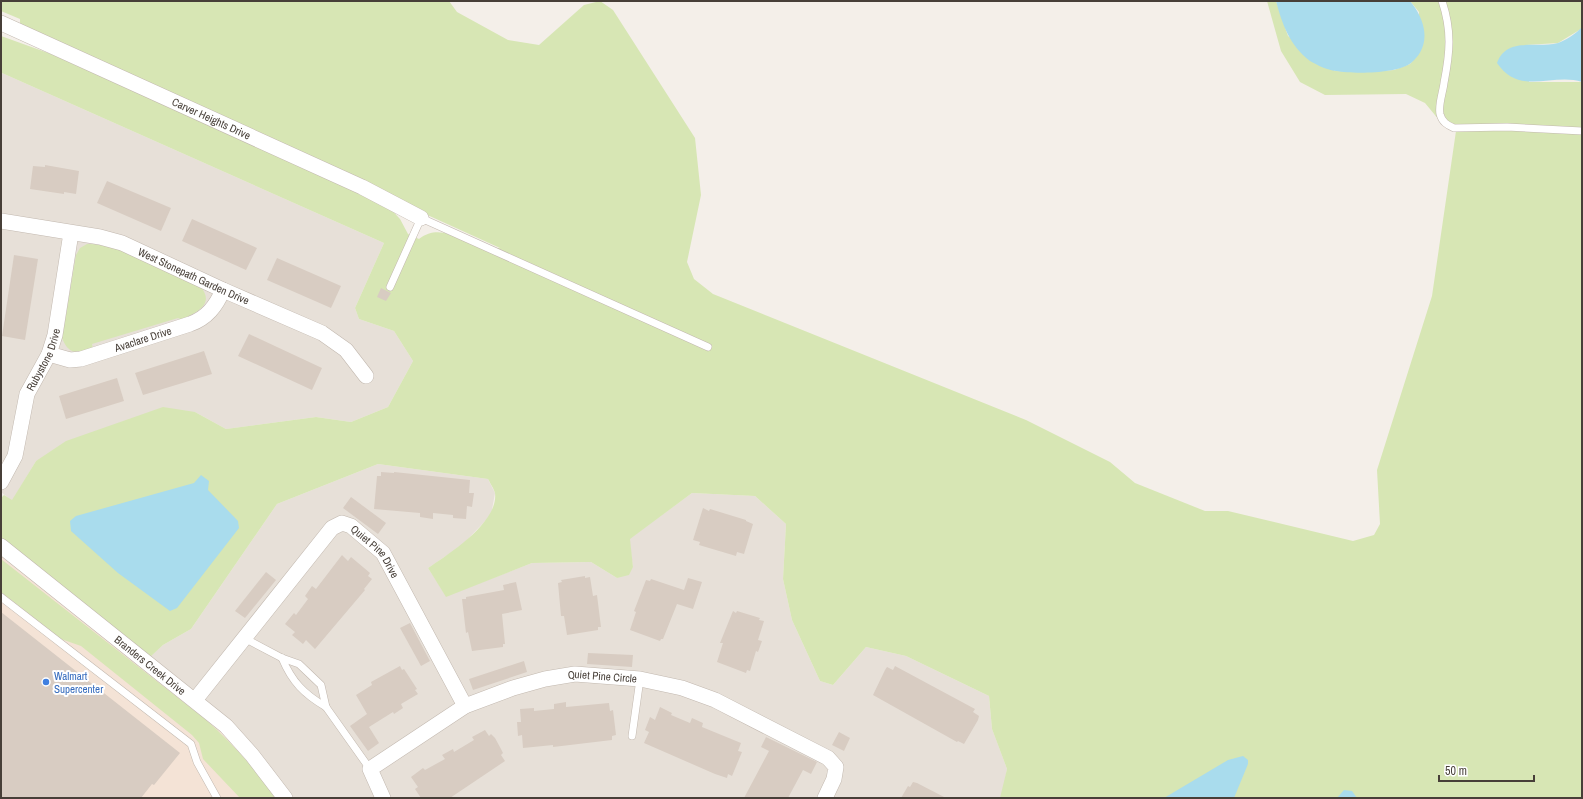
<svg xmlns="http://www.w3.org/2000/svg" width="1583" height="799" font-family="'Archivo Narrow',sans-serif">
<rect width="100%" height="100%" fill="#f4efe9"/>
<!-- residential -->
<g fill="#e7e0d8">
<path d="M2 73 384 243 355 308 359 319 394 331 413 361 388 407 351 422 316 417 226 429 195 412 36 461 12 501 1 492Z"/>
<path d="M378 464 488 479 495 493 491 515 461 546 428 568 446 596 532 563 591 562 617 578 633 567 629 539 692 493 755 496 786 524 783 579 792 620 820 681 833 685 866 647 906 656 989 696 992 729 1007 769 1002 797 287 798 146 660 163 645 191 629 277 504Z"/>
</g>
<!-- commercial -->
<path fill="#f4e3d6" d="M1 554 195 700 285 798H1Z"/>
<!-- green -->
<g fill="#d7e6b4">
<path d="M1 1H449L457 12 508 40 539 45 584 5 600 1 613 10 695 138 701 195 687 262 694 279 713 294 1026 420 1110 462 1135 483 1205 511H1228L1353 541 1374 535 1380 524 1377 470 1432 296 1456 131 1444 126 1425 103 1406 94 1325 95 1300 82 1281 51 1267 1H1276L1288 36 1335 71 1367 72 1394 70 1410 64 1419 53V12L1410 1H1582L1581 29 1558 43 1526 45 1529 82H1582V798H1000L1007 769 992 729 989 696 906 656 866 647 833 685 820 681 792 620 783 579 786 524 755 496 692 493 630 539 633 567 629 575 617 578 591 562 532 563 446 597 428 568C449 554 499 522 495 493 494 489 490 483 488 479L378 464 277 504 191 629 163 645 149 658 1 541V498L4 495 12 500 36 461 66 441 163 407 195 412 226 429 316 417 351 422 388 407 413 361 394 331 359 319 355 308 384 243 2 73 1 74V36L51 54 388 206 400 219 408 234 419 239C440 223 460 240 481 247 487 249 495 248 500 248L20 30V19L1 11Z"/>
<path d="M87 244C121 243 169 272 201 287 215 305 196 312 182 320L178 318 92 344 93 348C78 353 69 356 62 338L76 255 80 248Z"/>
<path d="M1 559 205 719C232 743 255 768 275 798H240L203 759 199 743 192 735 81 646 61 639 1 592Z"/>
</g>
<!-- water -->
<g fill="#a9dced">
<path d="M1276 1H1410C1425 19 1433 45 1411 63 1397 74 1353 74 1336 71 1327 70 1317 65 1310 61 1290 46 1282 24 1276 1Z"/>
<path d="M1582 27V82C1553 72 1520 97 1497 63 1507 36 1536 49 1558 43 1566 40 1576 34 1582 27Z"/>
<path d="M201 475 209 481 208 490 238 521 239 528 177 608 170 611 118 573 71 531 70 521 76 516 194 483Z"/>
<path d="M1243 756 1248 760V764L1234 798H1164L1228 760Z"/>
<path d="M1344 790 1352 791 1357 798H1337Z"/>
</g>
<!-- building -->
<g fill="#d8ccc2">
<path d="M45 165 79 171 76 194 64 192V194L30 189 33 166 45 167Z"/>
<path d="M107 181 171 208 161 231 97 203Z"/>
<path d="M192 219 257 248 246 270 182 241Z"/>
<path d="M14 255 38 259 25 340 2 336Z"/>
<path d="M277 258 341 286 331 308 267 280Z"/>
<path d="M381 288 391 293 386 301 377 297Z"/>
<path d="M249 334 322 368 312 390 238 356Z"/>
<path d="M204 351 212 374 143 395 135 373Z"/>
<path d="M117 378 124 401 66 419 59 396Z"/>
<path d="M381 472 394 473V472L470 480 469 493H474L472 507 467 506 466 519 453 518V515L433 513V519L420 517V513L374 509 377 476H381Z"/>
<path d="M351 497 386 523 378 534 343 508Z"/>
<path d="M703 508 709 511 710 509 746 520V521L753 524 744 554 737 552 736 556 699 545 700 542 693 540Z"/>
<path d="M342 555 348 561 351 557 370 573 368 576 372 579 364 589 365 590 315 649 306 640 303 644 292 635 295 632 285 624 294 613 296 615 308 599 305 596 312 586 316 589Z"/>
<path d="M266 572 276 580 245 618 235 611Z"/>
<path d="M585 576V578L590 577 593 596 597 595 601 627H598V630L567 635 564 616H561L558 583 562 582 561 580Z"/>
<path d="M688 578 702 582 693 609 677 604 663 639H661L660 641 630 630 636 612 634 611 646 580 650 581 651 579 684 590Z"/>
<path d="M516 582 522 610 502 614 505 644H503V647L472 651 468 632 466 633 462 599H466V597L504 590 503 585Z"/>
<path d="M733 611 736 613 737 611 760 618 759 620 764 621 758 640 762 641 758 652 756 651 750 671 747 670 746 673 717 662 723 643H720Z"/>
<path d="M1 612 180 753 154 785 152 784 141 798H1Z"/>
<path d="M410 623 430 661 421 666 400 628Z"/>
<path d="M588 653 633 655 632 667 587 664Z"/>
<path d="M524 661 527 672 473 690 469 679Z"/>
<path d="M400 666 402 670 404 669 417 689 415 690 418 694 401 704 403 708 394 714 393 712 369 727 379 743 368 751 350 726 367 714 356 695 372 685 371 682Z"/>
<path d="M895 666 975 709 973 712 979 716 978 720 964 744 958 741 957 742 873 695 885 670 887 667 893 670Z"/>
<path d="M566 702V707L609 703 610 711 613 710 616 735 612 736V740L553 747V745L523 748 522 735 518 736 517 722H521L520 709 534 708V711L554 709V704Z"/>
<path d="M660 707 672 713 671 715 690 723 692 718 703 723 702 727 741 743 738 751 742 752 732 776 728 774 727 778 715 774 644 743 649 732 645 730 650 717 655 720Z"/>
<path d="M485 730 489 736 491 734 495 738 501 749 503 753 501 755 505 761 450 798H421L415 789 418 787 411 777 423 768 425 770 445 759 442 755 453 749 454 752 474 740 472 737Z"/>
<path d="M839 732 850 738 844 751 832 745Z"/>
<path d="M766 737 817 762 811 774 803 770 788 798H744L769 751 761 747Z"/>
<path d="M913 782 917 783 946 798H901L908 786 910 787Z"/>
</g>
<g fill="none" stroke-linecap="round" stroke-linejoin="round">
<defs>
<g id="lane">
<path d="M1442 1C1452 31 1450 52 1444 83 1443 92 1438 105 1440 114 1442 122 1447 125 1454 128L1507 127 1582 131"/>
<path d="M390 287 421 218 708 347"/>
<path d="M1 597 191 744 197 762 217 798"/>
<path d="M244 638 282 658 299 664 321 685 326 707 370 769"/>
<path d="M282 658C292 682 304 694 326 707"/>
<path d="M632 736 640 679"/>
</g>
<g id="street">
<path id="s1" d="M1 23 362 187 421 218"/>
<path id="s2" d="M1 221 100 237 122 243 223 290 322 333 346 350 366 376"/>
<path id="s3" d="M49 354 70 360 81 359 190 324C207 318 216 306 223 290"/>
<path id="s4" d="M1 482 15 456 27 394 49 354 55 335 71 233"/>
<path id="s5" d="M1 546 226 726 252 755 285 798"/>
<path id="s6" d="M195 700 332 528 342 523 351 526 383 553 465 706"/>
<path id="s7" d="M383 798 370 769 465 706 513 688 545 679 575 674 640 679 682 688 715 700 828 758 836 767 834 779 825 798"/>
</g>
</defs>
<!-- lane casing -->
<use href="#lane" stroke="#c2b8af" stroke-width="8"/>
<!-- street casing -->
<use href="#street" stroke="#c2b8af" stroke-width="16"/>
<!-- lane -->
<use href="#lane" stroke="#fff" stroke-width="7"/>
<!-- street -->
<use href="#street" stroke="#fff" stroke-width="15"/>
</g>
<!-- markers -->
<circle fill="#3f7fe0" stroke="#fff" stroke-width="1.5" cx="46" cy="682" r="4"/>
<g text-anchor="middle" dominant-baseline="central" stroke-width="4" stroke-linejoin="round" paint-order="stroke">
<!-- street labels -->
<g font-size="11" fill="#473f38" stroke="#fff">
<text stroke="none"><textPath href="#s1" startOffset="231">Carver Heights Drive</textPath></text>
<text stroke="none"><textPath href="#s2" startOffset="202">West Stonepath Garden Drive</textPath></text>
<text stroke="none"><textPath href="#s3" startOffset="98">Avaclare Drive</textPath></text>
<text stroke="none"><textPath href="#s4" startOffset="131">Rubystone Drive</textPath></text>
<text stroke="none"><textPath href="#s6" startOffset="276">Quiet Pine Drive</textPath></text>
<text stroke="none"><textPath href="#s5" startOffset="191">Branders Creek Drive</textPath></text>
<text stroke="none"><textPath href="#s7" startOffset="288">Quiet Pine Circle</textPath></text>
</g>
<!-- shop labels -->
<g font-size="11" fill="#366cbe" stroke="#fff" text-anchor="start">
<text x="54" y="676">Walmart<tspan x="54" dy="13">Supercenter</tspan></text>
</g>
</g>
<!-- border -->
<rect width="1583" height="799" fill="none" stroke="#473f38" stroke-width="4"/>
<!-- scale -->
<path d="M1439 775v6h95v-6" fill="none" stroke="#473f38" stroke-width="2"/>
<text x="1445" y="775" font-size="12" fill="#473f38" stroke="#ffffff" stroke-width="3" paint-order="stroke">50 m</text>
</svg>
